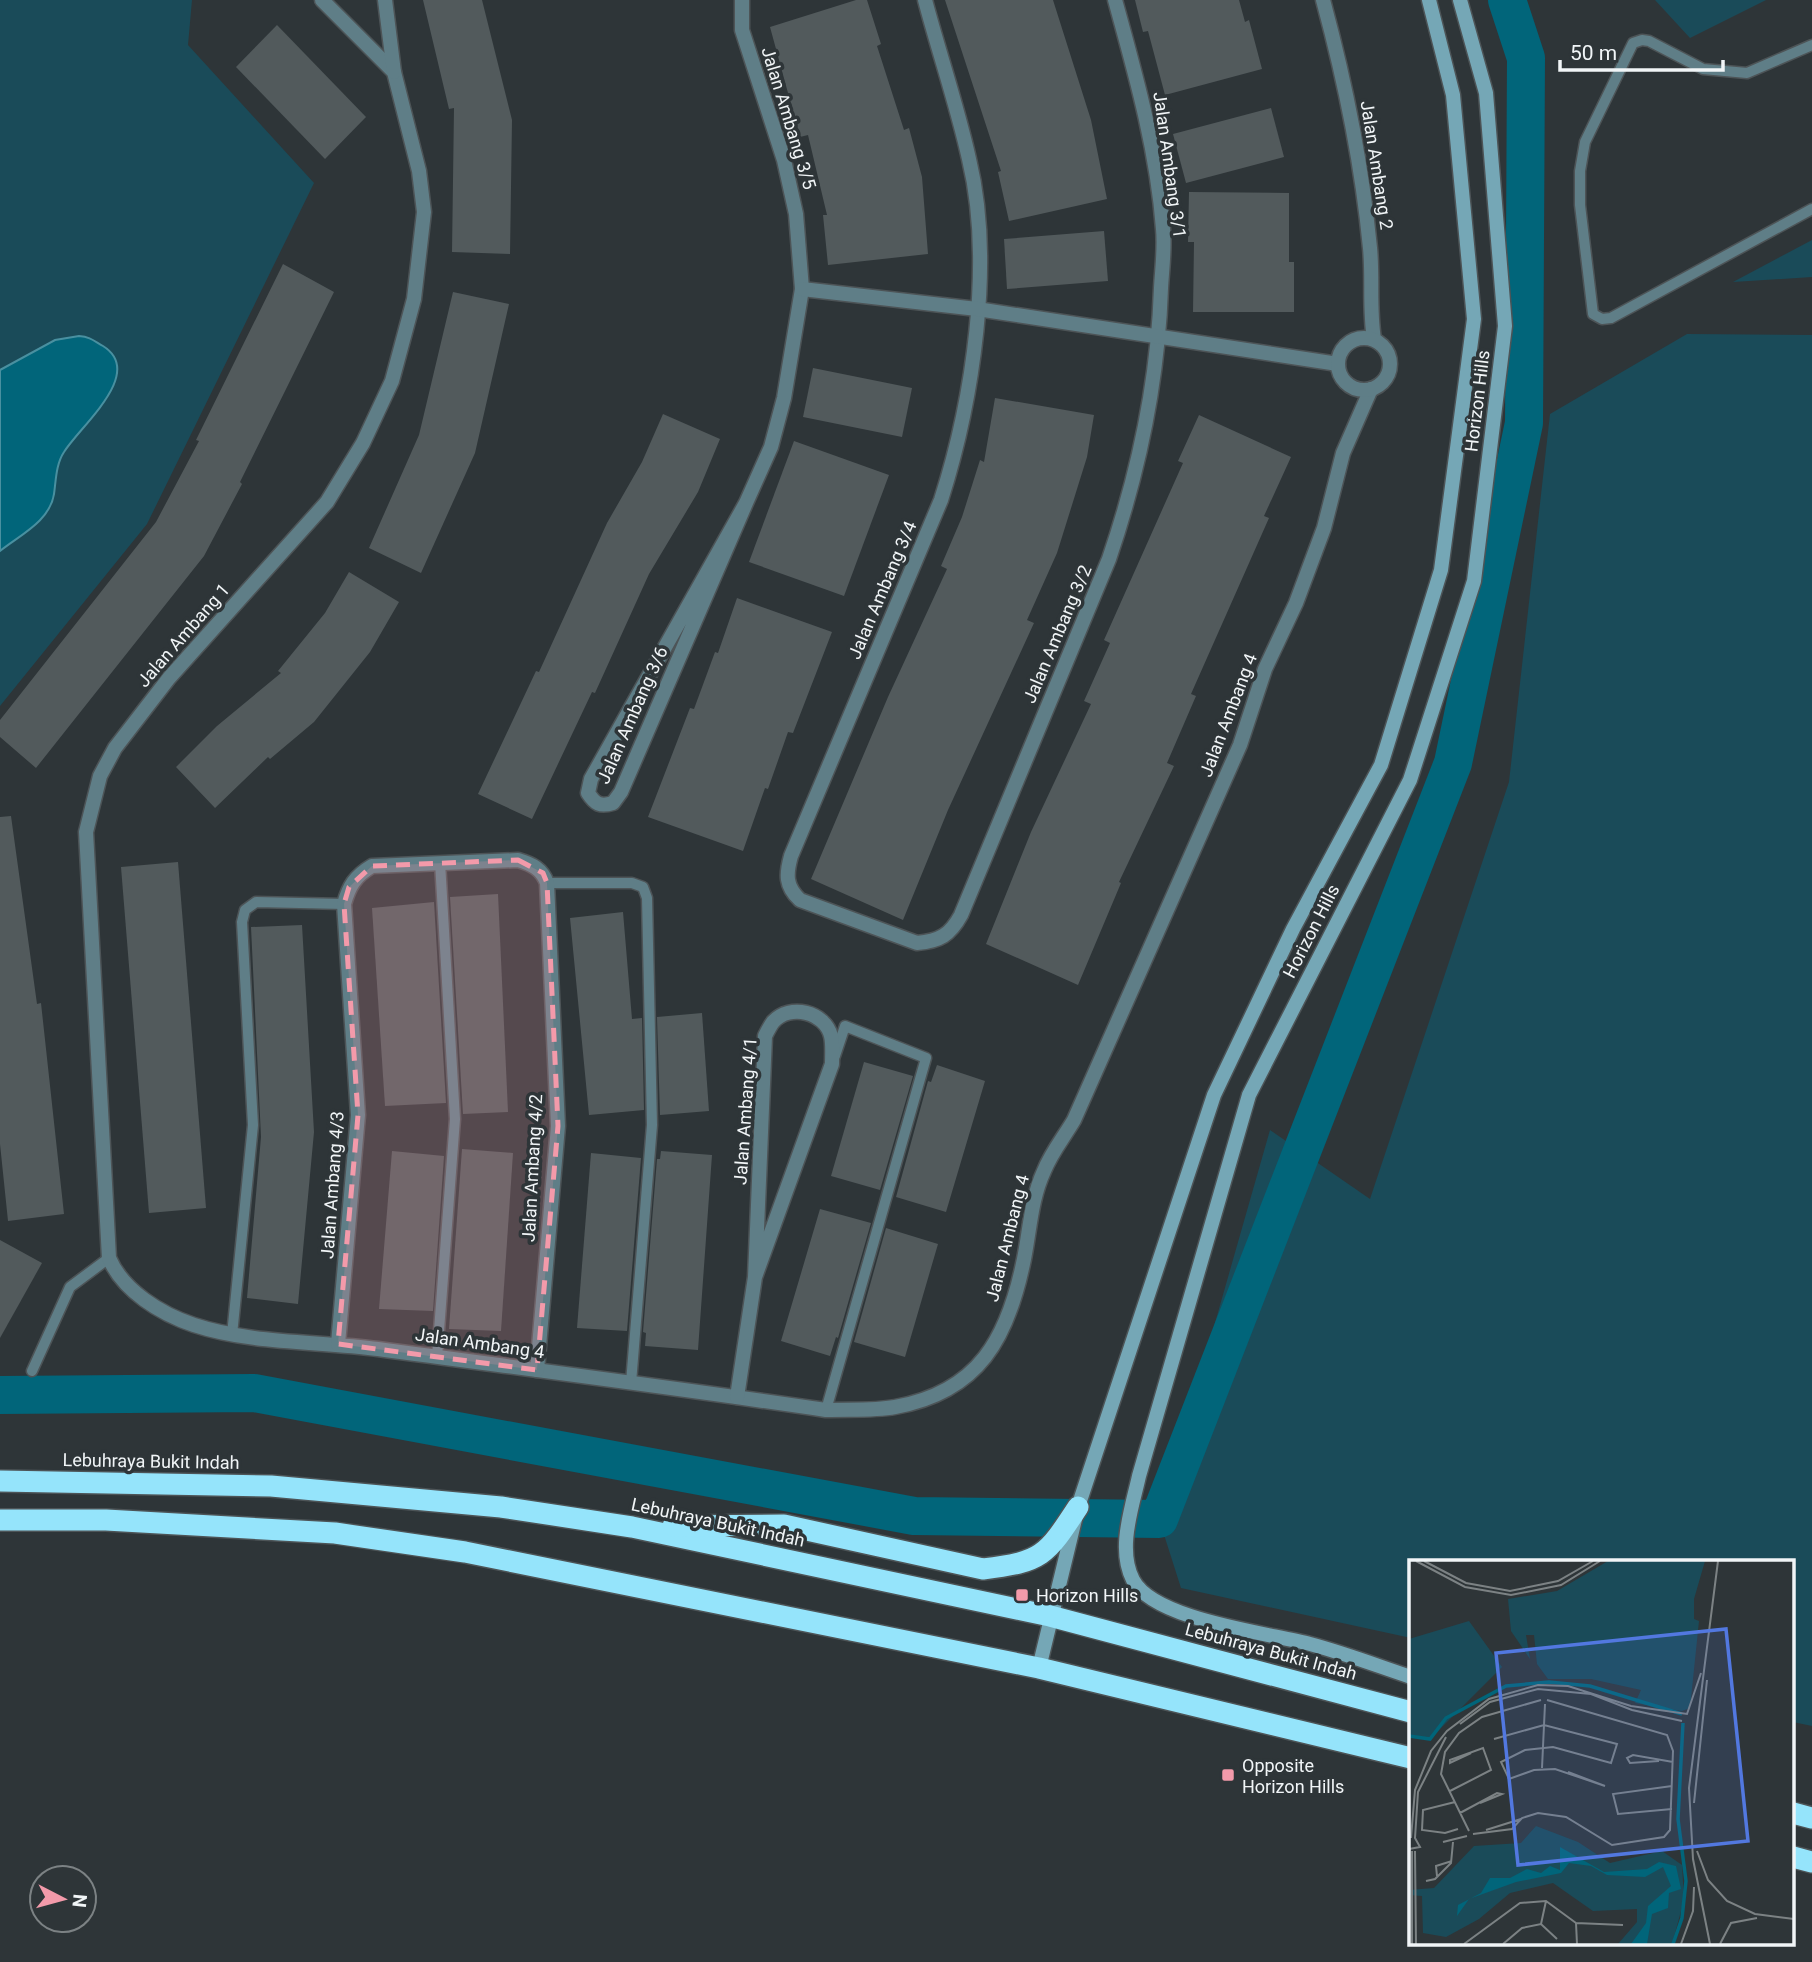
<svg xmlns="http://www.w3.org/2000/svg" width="1812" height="1962" font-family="Roboto,sans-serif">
<rect width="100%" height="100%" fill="#2e3538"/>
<!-- green -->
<g fill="#1a4b59">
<path d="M0 0H192L188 45 314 183 147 524 0 706Z"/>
<path d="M1655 0H1766L1690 38Z"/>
<path d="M1812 240V277L1733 282Z"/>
<path d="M1687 334 1812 335V1726L1793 1722V1561H1411V1638L1181 1588 1159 1519 1270 1130 1370 1199 1509 782 1550 414Z"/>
</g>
<!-- water -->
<path fill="#01657a" stroke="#4990a0" stroke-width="2" d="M79 336C91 337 94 341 103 346 146 373 80 426 64 452 56 464 56 480 54 494 50 521 20 535 0 551V370L55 340Z"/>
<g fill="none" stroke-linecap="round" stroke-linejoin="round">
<!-- river -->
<path stroke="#01657a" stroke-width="38" d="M0 1395 254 1393 914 1516 1159 1519 1453 763 1524 423 1526 58 1507 0"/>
</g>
<!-- building -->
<g fill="#525a5c">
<path d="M423 0H482L512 120 510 254 452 252 454 108 449 109Z"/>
<path d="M856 0H867L881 44 877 46 904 130 909 128 922 177 928 254 828 265 823 215H827L808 135 800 137 770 27Z"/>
<path d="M945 0H1053L1091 120 1107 199 1009 221 998 172 1001 171Z"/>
<path d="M1135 0H1239L1245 22 1249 20 1262 69 1165 95 1148 31 1143 32Z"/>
<path d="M277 25 366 117 325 159 236 67Z"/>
<path d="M1271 108 1284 157 1186 183 1173 134Z"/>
<path d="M1189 192 1289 193V262H1294V312H1193L1194 242H1188Z"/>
<path d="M1104 231 1108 281 1007 289 1004 239Z"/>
<path d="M283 264 334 292 240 482 242 484 204 556 36 768 0 737V720L156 522 199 441 196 440Z"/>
<path d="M453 292 509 304 475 453 421 573 369 548 419 435Z"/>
<path d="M813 368 912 388 902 437 803 417Z"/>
<path d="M995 398 1094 415 1087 457 1057 553 1027 620 1034 623 948 810 903 920 811 879 888 697 947 569 941 566 962 517 980 460 984 462Z"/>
<path d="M663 414 720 439 698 492 649 574 595 693 592 692 532 819 478 794 536 671 539 672 607 523 642 462Z"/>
<path d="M1199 415 1291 457 1264 516 1269 518 1191 694 1196 696 1167 763 1174 766 1119 882 1121 883 1078 985 986 944 1031 832 1091 704 1084 701 1110 643 1104 640 1183 463 1178 461Z"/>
<path d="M794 441 889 475 844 596 749 562Z"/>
<path d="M349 572 399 602 370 652 314 722 270 759 268 757 215 808 176 767 217 726 281 673 278 671 325 613Z"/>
<path d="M737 598 832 632 793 733 788 732 768 789 765 788 743 851 648 817 690 708 694 709 715 652 718 653Z"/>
<path d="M11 816 37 1004 41 1003 64 1214 8 1221 0 1144V817Z"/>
<path d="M178 862 206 1208 149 1213 121 867Z"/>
<path d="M498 894 508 1112 463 1114 450 897Z"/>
<path d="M434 902 446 1103 385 1106 372 908Z"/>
<path d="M623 912 632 1019 642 1018 644 1110 589 1115 570 918Z"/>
<path d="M302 925 314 1132 298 1304 247 1298 261 1137 251 927Z"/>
<path d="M702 1013 709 1111 660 1115 657 1017Z"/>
<path d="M864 1062 913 1076 880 1190 831 1176Z"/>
<path d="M937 1065 985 1081 946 1212 896 1197 928 1081 931 1082Z"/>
<path d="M462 1149 513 1153 501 1331 449 1329Z"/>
<path d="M392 1151 444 1156 433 1311 379 1309Z"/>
<path d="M661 1151 712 1155 698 1350 645 1346 646 1333 643 1332 657 1159H660Z"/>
<path d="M591 1153 641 1158 627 1331 577 1328Z"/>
<path d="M820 1209 871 1223 838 1338 836 1337 830 1356 781 1341Z"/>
<path d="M886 1228 938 1244 905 1357 854 1342Z"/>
<path d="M0 1240 42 1263 0 1338Z"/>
</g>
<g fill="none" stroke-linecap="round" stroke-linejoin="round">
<defs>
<g id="lane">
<path d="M1812 45 1747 73 1703 69 1649 41 1642 40 1633 43 1585 142 1580 171V205L1593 314 1602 319 1611 318 1812 209"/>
<path d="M547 883H632L643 887 647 898 652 1125 631 1383"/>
<path d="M232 1335 253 1125 242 922 245 910 256 902 344 904"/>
<path d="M437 1357 455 1119 440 862"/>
<path d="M32 1371 70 1287 109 1258"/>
<path d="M826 1410 926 1058 845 1026 835 1056"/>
</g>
<g id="street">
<path d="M322 0 394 72 419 171 424 212 414 299 392 381 363 443 327 502 169 678 115 748 100 776 86 832 109 1258C123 1291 161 1314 194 1325 252 1344 318 1341 378 1349 527 1369 677 1388 826 1410 848 1409 873 1411 895 1407 979 1392 1008 1338 1024 1259 1030 1229 1031 1199 1044 1171 1051 1153 1064 1137 1074 1120L1240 745 1265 669 1296 603 1324 528 1343 453 1371 389"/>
<path d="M385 0 394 72"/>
<path d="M742 0V30L784 160 796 214 802 289 784 398 771 447 746 503 591 779 588 793C595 804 600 807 613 803L621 792 746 503"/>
<path d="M925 0C939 53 957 105 969 159 994 262 973 400 941 500L791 856C786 874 785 886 800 900L917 943C940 941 950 935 961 915L1109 559C1139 471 1158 381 1161 288 1162 269 1165 248 1163 229 1157 150 1136 76 1115 0"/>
<path d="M1323 0C1345 81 1362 165 1370 248 1373 279 1369 308 1374 339"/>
<path d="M802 289 977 309 1338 364"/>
<circle cx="1364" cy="364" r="26"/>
<path d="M338 1344 358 1115 344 904C349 886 355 876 372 866L518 860C532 864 542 869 547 883L558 1126 537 1370"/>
<path d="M737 1397 755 1277 832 1064C832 1055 833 1044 831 1036 825 1012 790 1003 773 1022 770 1026 767 1032 765 1036L755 1277"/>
</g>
<g id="secondary">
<path d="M1039 1668 1078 1507 1214 1095 1293 929 1381 765 1441 570 1474 319 1453 95 1429 0"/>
<path d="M1411 1677C1378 1666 1344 1653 1310 1644 1268 1633 1154 1620 1133 1580 1117 1549 1132 1508 1139 1476L1249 1095 1410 780 1474 581 1505 326 1486 93 1460 0"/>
</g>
<g id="highway">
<path d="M0 1481 271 1486 501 1507 632 1527 1050 1616 1411 1712"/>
<path d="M0 1520H106L335 1533 465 1552 1039 1668 1411 1758"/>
<path d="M673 1526 784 1525 983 1569C1042 1562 1046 1556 1078 1507"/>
<path d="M1793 1813 1812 1818"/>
<path d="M1793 1857 1812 1862"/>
</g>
</defs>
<!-- lane casing -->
<use href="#lane" stroke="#4d5457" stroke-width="13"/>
<!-- street casing -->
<use href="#street" stroke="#4d5457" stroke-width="17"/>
<!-- secondary casing -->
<use href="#secondary" stroke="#4d5457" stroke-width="17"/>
<!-- highway casing -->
<use href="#highway" stroke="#4d5457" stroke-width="24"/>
<!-- lane -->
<use href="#lane" stroke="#5f7e87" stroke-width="10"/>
<!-- street -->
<use href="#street" stroke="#5f7e87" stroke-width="14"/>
<!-- secondary -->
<use href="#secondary" stroke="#75a7b6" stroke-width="14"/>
<!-- highway -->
<use href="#highway" stroke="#95e4fb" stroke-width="21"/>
</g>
<!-- marked area -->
<path fill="#f39aaa" fill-opacity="0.2" stroke="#f39aaa" stroke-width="5" stroke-dasharray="14 9" stroke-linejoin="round" d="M518 860 543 873 547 883 558 1126 537 1370 338 1344 358 1115 344 904 349 887 372 866Z"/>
<!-- markers -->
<g fill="#f39aaa" stroke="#2e3538" stroke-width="2.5">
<rect x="1015" y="1588" width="14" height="14" rx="3.5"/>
<rect x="1221" y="1768" width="14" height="14" rx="3.5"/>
</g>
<g text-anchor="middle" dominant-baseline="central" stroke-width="7" stroke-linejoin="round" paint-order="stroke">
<!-- street labels -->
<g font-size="18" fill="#f1f5f7" stroke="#2e3538">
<text transform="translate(789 118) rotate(73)">Jalan Ambang 3/5</text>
<text transform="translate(1170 165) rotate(82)">Jalan Ambang 3/1</text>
<text transform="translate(1377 165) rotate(81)">Jalan Ambang 2</text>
<text transform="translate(1477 401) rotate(-83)">Horizon Hills</text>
<text transform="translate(882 590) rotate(-67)">Jalan Ambang 3/4</text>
<text transform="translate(1057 634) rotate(-67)">Jalan Ambang 3/2</text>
<text transform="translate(183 635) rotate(-49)">Jalan Ambang 1</text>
<text transform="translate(632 715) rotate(-66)">Jalan Ambang 3/6</text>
<text transform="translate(1228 715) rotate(-69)">Jalan Ambang 4</text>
<text transform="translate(1311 931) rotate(-63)">Horizon Hills</text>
<text transform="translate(745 1111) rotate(-86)">Jalan Ambang 4/1</text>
<text transform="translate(532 1168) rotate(-87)">Jalan Ambang 4/2</text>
<text transform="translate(332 1185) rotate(-86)">Jalan Ambang 4/3</text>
<text transform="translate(1007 1238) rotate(-76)">Jalan Ambang 4</text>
<text transform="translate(480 1343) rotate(8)">Jalan Ambang 4</text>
<text transform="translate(151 1461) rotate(1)">Lebuhraya Bukit Indah</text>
<text transform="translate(718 1522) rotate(12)">Lebuhraya Bukit Indah</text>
<text transform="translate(1271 1651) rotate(15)">Lebuhraya Bukit Indah</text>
</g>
<!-- poi labels -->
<g font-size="18" fill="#f1f5f7" stroke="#2e3538" text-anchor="start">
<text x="1036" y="1595">Horizon Hills</text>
<text x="1242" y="1765">Opposite<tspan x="1242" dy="21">Horizon Hills</tspan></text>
</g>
</g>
<!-- overview -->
<g transform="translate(1409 1560)">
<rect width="385" height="385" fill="#2e3538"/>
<path d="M199 1H296L285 39V59L290 61 281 148 273 151 226 143 232 130 182 119H139L128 104 125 75H117L121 99 102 71 99 39 148 31ZM60 61 93 107 21 179 0 176V79ZM127 266 169 282 201 303 253 291 273 305 275 340 263 384H209L228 362V349L184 351 144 323 101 333 70 359 37 377 14 373 13 336 0 335V330L25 328 65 286 112 283Z" fill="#1a4b59"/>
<path d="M151 287 195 312 238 309 250 302 267 306 272 329 260 333 259 348 243 354 238 384H222L237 363 239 346 262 326 254 307 236 317 198 315 182 306 160 303 152 313 107 322 60 339 48 356 49 345 72 333 81 318H101L118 309 132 313 141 306 151 310Z" fill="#01657a"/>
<path fill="none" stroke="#01657a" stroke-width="3.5" d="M0 176 21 179 37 158 97 126 140 122 181 126 273 154M264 384 273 358 277 321 269 259 274 163"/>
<path fill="none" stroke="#7c8284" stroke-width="2" d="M7 1 56 27 102 35 152 25 191 1M15 1 57 23 101 31 149 21 184 1M51 164 81 142 129 129 182 134 223 150 273 161M85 179 135 165 208 184 202 203 144 187 116 190 92 202 100 219 125 210 146 209 196 226 159 212M250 201 221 203 218 198 224 195 264 202M133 208 136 144M41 231 82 210 74 188 41 200V203L62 193M46 242 14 250 13 270 36 273 49 269M285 243 298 120M263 249 209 254 204 234 263 226M51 253 88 233 93 234 71 243M77 270 112 259M60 271 32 214 36 192 50 173 73 157 132 140M64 274 103 269 113 258 129 253 157 257 203 285 255 277 261 270 264 191 258 175 138 140M2 278 6 230 22 191 38 171 80 139 129 125 159 126 222 146 278 154 292 113M34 282 58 276M0 289 11 287 6 278 9 232 37 177M3 291V384M6 291 7 384M288 291 299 320 318 341 346 354 385 359M28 316 27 306 43 301M17 321 26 319 42 303 44 282M167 363 214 365M167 363 168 384M132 364 137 341M55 384 111 343 137 341 167 363M94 384 113 368 132 364 148 379M272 384 284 351 285 327M301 384 284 299 280 228 309 1M311 384 322 363 348 358"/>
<path fill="#5278e0" fill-opacity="0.15" stroke="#5278e0" stroke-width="3.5" d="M317 69 339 281 109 305 87 93Z"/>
<rect width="385" height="385" fill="none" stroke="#f1f5f7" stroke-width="3.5"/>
</g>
<!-- north arrow -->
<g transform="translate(63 1899) rotate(96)"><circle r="33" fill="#2e3538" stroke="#7c8284" stroke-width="2"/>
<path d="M0-5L12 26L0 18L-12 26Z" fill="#f39aaa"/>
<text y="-10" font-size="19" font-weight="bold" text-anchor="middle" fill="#f1f5f7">N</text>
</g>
<!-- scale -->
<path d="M1560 60v10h163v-10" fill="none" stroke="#f1f5f7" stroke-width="3.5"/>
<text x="1570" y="60" font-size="21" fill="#f1f5f7" stroke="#2e3538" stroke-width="5" paint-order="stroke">50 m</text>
</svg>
